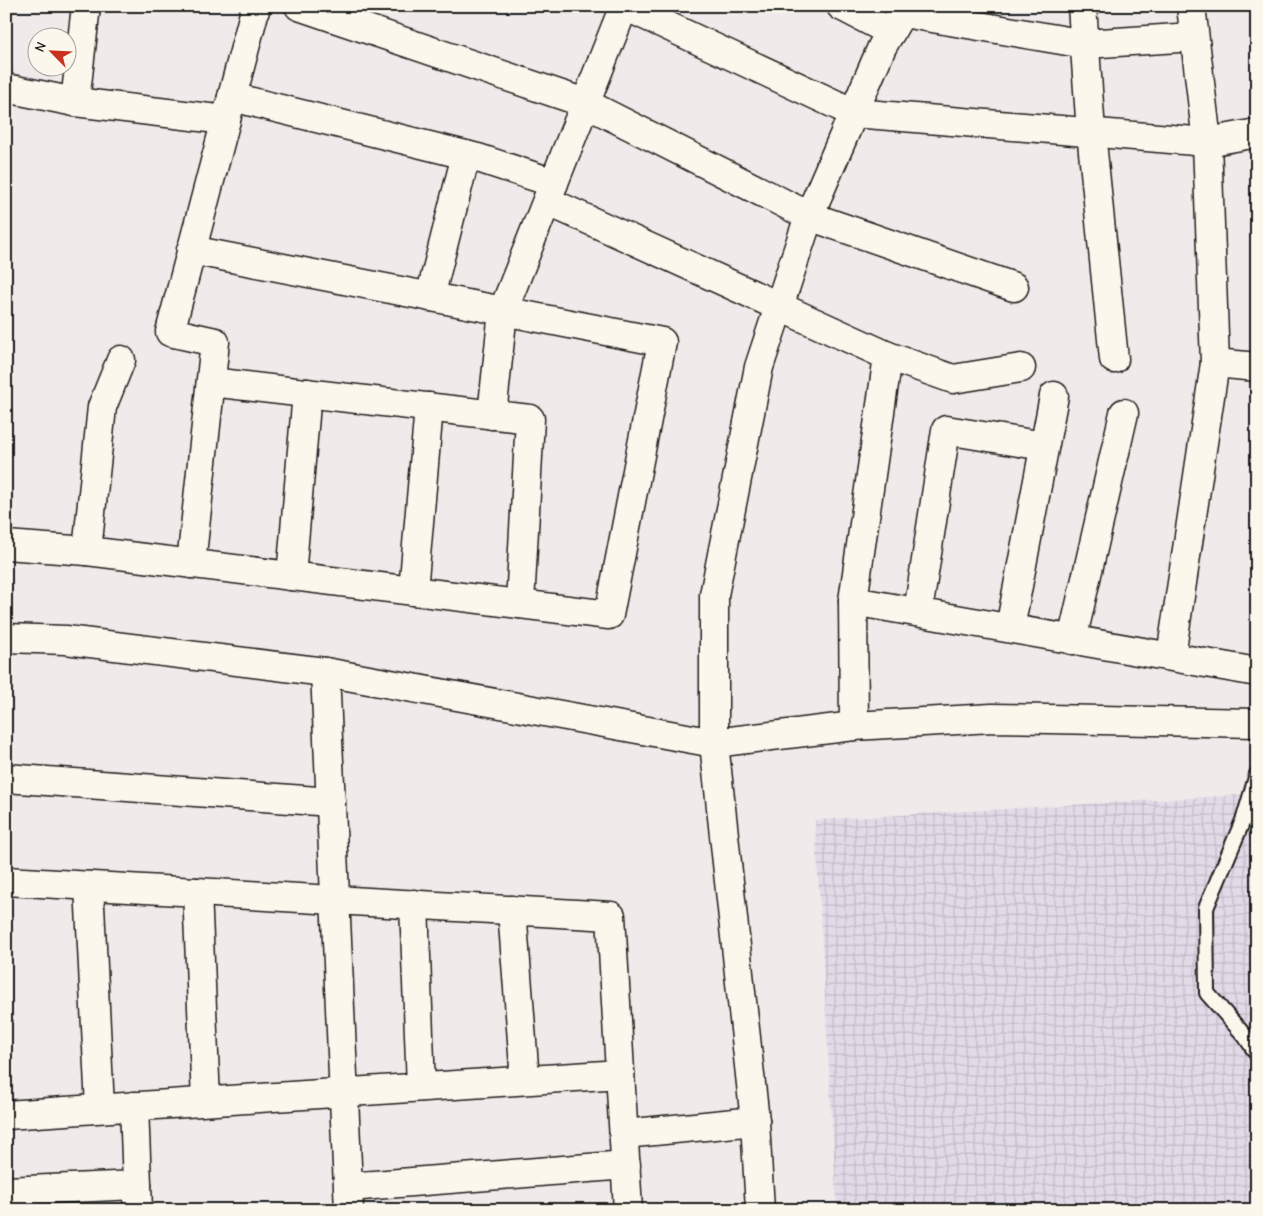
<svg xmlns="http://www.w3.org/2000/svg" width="1263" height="1216" font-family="'Comic Neue',sans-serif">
<defs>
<pattern id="industrial-grid" width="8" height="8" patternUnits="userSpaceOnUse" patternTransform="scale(1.25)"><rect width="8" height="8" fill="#e3dae8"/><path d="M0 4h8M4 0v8" fill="none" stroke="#c2bac6"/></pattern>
</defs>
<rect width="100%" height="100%" fill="#f0eaea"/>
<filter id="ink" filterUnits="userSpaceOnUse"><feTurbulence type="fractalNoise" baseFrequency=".02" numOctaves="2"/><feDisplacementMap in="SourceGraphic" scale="10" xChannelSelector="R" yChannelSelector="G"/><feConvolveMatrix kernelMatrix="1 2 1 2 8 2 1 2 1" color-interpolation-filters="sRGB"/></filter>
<g filter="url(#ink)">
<!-- industrial -->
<path fill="url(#industrial-grid)" d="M1257 794V1210H837L815 820Z"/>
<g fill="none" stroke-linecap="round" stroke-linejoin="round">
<defs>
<path id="service" d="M1257 774 1244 818 1206 908 1207 993 1245 1036 1257 1054"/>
<g id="minor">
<path d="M299 6 585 103 809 216 1014 287"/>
<path d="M625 6 854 113 1207 142 1257 133"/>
<path d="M841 6 891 32"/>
<path d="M1082 6 1091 132 1114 359"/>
<path d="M903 13 1085 44 1194 37"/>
<path d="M6 88 75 102 226 120"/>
<path d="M232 97 478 158 554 183"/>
<path d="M75 102 86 6"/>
<path d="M547 201 888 356 853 601 854 726"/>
<path d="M430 297 466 155"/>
<path d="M888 356 953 379 1021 368"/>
<path d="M1215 363 1257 367"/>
<path d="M211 382 530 419 520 604"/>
<path d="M492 415 503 311 624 6"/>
<path d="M6 545 87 551 609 615 662 342 191 250"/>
<path d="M87 551 102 407 121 360"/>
<path d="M191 564 215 342 170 332 256 6"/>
<path d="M291 576 307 393"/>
<path d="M413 591 429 407"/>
<path d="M853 601 1257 672"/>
<path d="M918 612 946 430 1044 446"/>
<path d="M1010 628 1054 396"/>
<path d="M1072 640 1124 413"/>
<path d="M1171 656 1215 363 1207 142 1191 6"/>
<path d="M325 672 349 1210"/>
<path d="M714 743V595L759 367 809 216 882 47 906 6"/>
<path d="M6 778 331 802"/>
<path d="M6 881 611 916 628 1210"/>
<path d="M89 886 100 1108"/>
<path d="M197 892 206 1101"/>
<path d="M414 904 421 1087"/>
<path d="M512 910 525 1080"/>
<path d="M134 1106 138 1210"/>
<path d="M6 1115 620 1074"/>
<path d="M624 1134 755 1121"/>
<path d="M349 1187 626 1165"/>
<path d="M6 1191 137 1185"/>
</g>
<g id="tertiary">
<path d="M6 638 66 640 325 672 714 743 854 726 992 718 1257 723"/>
<path d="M714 743 755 1121 760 1210"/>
</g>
</defs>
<!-- service casing -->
<use href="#service" stroke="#1c1c1c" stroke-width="18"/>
<!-- minor casing -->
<use href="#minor" stroke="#1c1c1c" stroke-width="31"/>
<!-- tertiary casing -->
<use href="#tertiary" stroke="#1c1c1c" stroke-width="31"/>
<!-- service -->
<use href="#service" stroke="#fbf7ec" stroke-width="14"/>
<!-- minor -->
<use href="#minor" stroke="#fbf7ec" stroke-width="28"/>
<!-- tertiary -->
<use href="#tertiary" stroke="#fbf7ec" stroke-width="28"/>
</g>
</g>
<!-- margin -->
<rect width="1263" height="1216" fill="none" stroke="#fbf7ec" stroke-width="25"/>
<rect x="12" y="12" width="1238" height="1191" fill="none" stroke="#1c1c1c" stroke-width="2" filter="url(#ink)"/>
<!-- north arrow -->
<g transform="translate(52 52) rotate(294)"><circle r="24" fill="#fbf7ec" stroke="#a29f99"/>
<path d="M0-4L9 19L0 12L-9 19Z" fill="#c8321e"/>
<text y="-8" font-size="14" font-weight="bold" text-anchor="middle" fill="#1c1c1c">N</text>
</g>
</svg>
